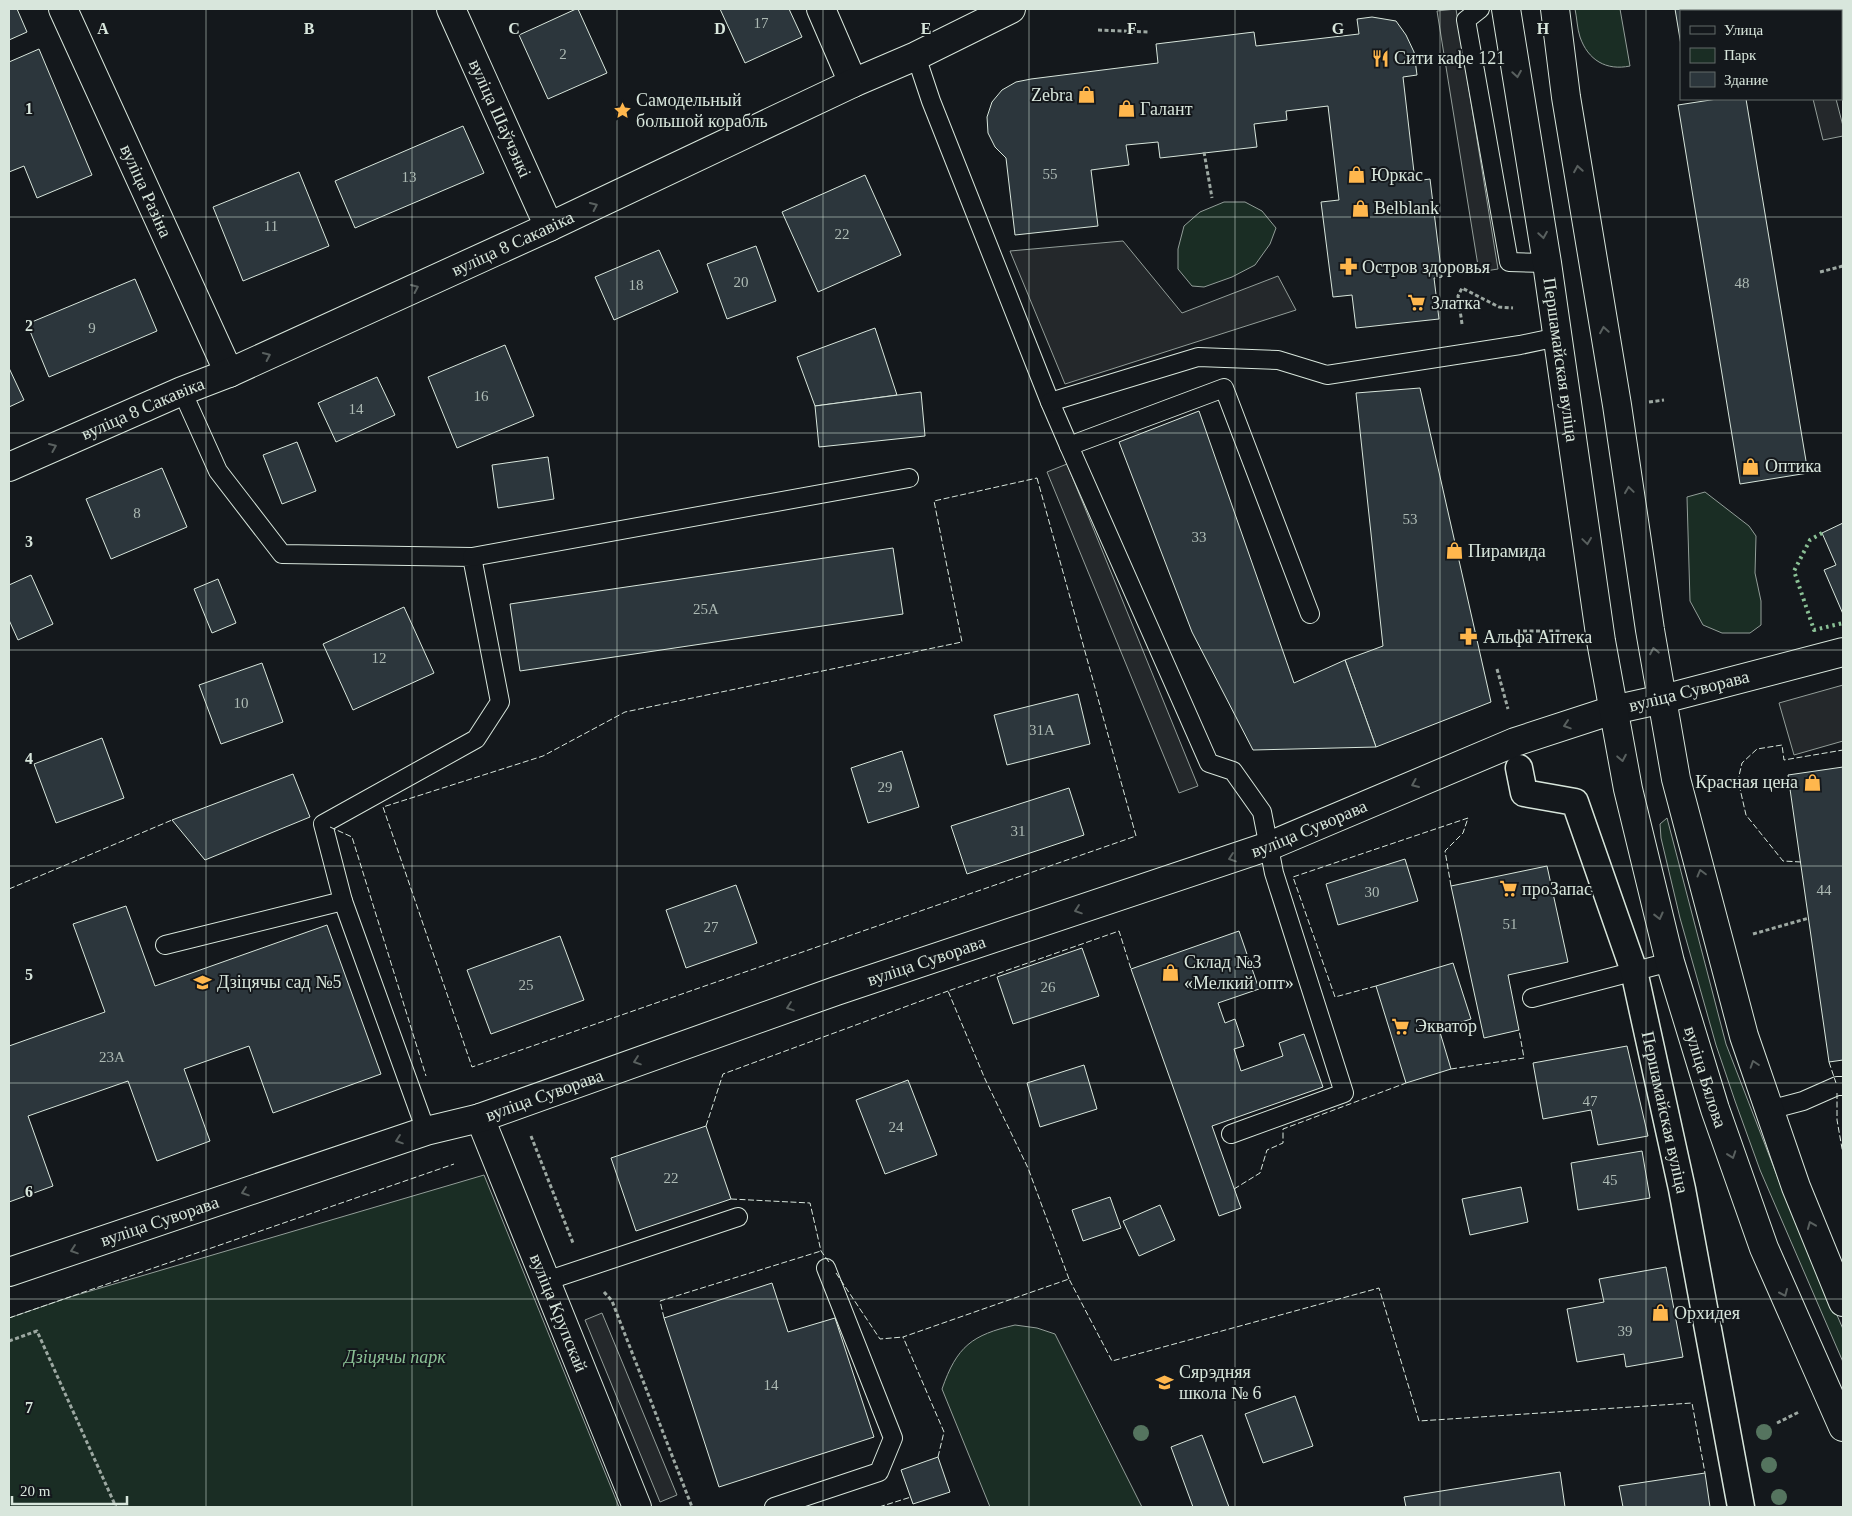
<svg xmlns="http://www.w3.org/2000/svg" width="1852" height="1516" font-family="Georgia,serif">
<rect width="100%" height="100%" fill="#14181c"/>
<!-- green -->
<g fill="#1a2d24" stroke="#939e99">
<path d="M1575 9H1620L1630 66C1606 71 1588 60 1580 37 1577 28 1577 18 1575 9Z"/>
<path d="M1224 202H1245L1262 211 1276 228 1270 244 1255 265 1232 277 1204 287 1192 286 1178 269V249L1184 226 1200 212Z"/>
<path d="M1705 492 1749 526 1756 536 1755 573 1761 601V625L1750 633H1722L1703 625 1690 601 1687 497Z"/>
<path d="M1667 818 1726 1044 1781 1186 1843 1329V1362L1760 1170 1735 1101 1716 1045 1680 918 1661 838 1660 824Z"/>
<path d="M484 1175 619 1507H9V1318L70 1297Z"/>
<path d="M1015 1325 1037 1328 1055 1334 1142 1507H990L942 1389C957 1346 972 1335 1015 1325Z"/>
</g>
<!-- parking -->
<g fill="#24282b" stroke="#939e99">
<path d="M1456 9 1498 269 1479 272 1437 11Z"/>
<path d="M1813 99H1836L1843 126V136L1823 140Z"/>
<path d="M1123 241 1182 313 1278 276 1296 310 1065 384 1010 251Z"/>
<path d="M1067 464 1198 786 1179 793 1047 472Z"/>
<path d="M1843 685V741L1794 755 1779 703Z"/>
<path d="M602 1313 677 1495 660 1502 585 1320Z"/>
</g>
<!-- building -->
<g fill="#2c363c" stroke="#d8e6dc">
<path d="M9 9H17L27 32 9 40Z"/>
<path d="M576 9H578L607 73 548 99 519 35Z"/>
<path d="M720 9H789L802 37 745 63Z"/>
<path d="M1675 9H1749L1750 11H1681V45Z"/>
<path d="M1372 17 1396 21 1406 35 1414 52 1417 75 1403 77 1415 181 1430 179 1442 277 1434 278 1439 319 1356 328 1352 295 1333 297 1321 202 1339 200 1328 106 1286 111 1287 120 1254 124 1257 147 1160 158 1158 142 1126 145 1129 165 1091 170 1098 226 1015 235 1006 158 995 147 988 133 987 117 992 102 1002 90 1016 82 1031 79 1158 63 1156 44 1254 32 1256 46 1359 34 1357 19Z"/>
<path d="M39 49 92 175 37 198 24 166 9 172V62Z"/>
<path d="M1717 99H1746L1808 473 1740 484 1678 105Z"/>
<path d="M463 126 484 173 355 228 335 181Z"/>
<path d="M299 172 329 246 243 281 213 207Z"/>
<path d="M865 175 901 255 818 292 782 212Z"/>
<path d="M756 246 776 301 727 319 707 264Z"/>
<path d="M659 250 678 292 614 320 595 277Z"/>
<path d="M135 279 157 331 49 377 27 324Z"/>
<path d="M875 328 897 395 815 406 797 357Z"/>
<path d="M505 345 534 416 457 448 428 377Z"/>
<path d="M9 368 24 400 9 407Z"/>
<path d="M377 377 395 415 336 442 318 403Z"/>
<path d="M1420 388 1491 702 1376 747 1345 660 1383 646 1356 393Z"/>
<path d="M921 392 925 436 819 447 815 406Z"/>
<path d="M1199 411 1294 683 1345 660 1376 747 1253 750 1192 632 1119 442Z"/>
<path d="M297 442 316 491 282 504 263 455Z"/>
<path d="M548 457 554 499 498 508 492 465Z"/>
<path d="M162 468 187 527 111 559 86 499Z"/>
<path d="M1843 523V614L1824 570 1836 565 1822 533Z"/>
<path d="M893 548 903 614 520 671 510 604Z"/>
<path d="M31 575 53 624 18 640 9 620V585Z"/>
<path d="M218 579 236 623 212 633 194 589Z"/>
<path d="M404 607 434 673 353 710 323 644Z"/>
<path d="M262 663 283 722 221 744 199 685Z"/>
<path d="M1078 694 1090 744 1007 765 994 715Z"/>
<path d="M102 738 124 798 56 823 34 764Z"/>
<path d="M902 751 919 807 868 823 851 768Z"/>
<path d="M1843 767V1060L1829 1062 1788 775Z"/>
<path d="M293 774 310 817 205 860 172 820Z"/>
<path d="M1069 788 1084 835 967 874 951 826Z"/>
<path d="M1405 859 1418 901 1338 925 1326 884Z"/>
<path d="M1547 866 1568 962 1508 975 1519 1030 1484 1038 1451 886Z"/>
<path d="M736 885 757 943 686 968 666 910Z"/>
<path d="M126 906 155 986 327 925 381 1074 273 1113 249 1046 184 1069 210 1141 157 1161 128 1081 28 1116 53 1186 9 1202V1046L105 1012 73 924Z"/>
<path d="M1239 931 1259 989 1218 1003 1225 1023 1235 1019 1244 1046 1234 1049 1241 1071 1283 1056 1279 1043 1304 1034 1323 1087 1212 1126 1241 1208 1219 1216 1131 969Z"/>
<path d="M560 936 584 1000 491 1034 467 970Z"/>
<path d="M1082 948 1099 996 1013 1024 997 977Z"/>
<path d="M1453 963 1471 1019 1439 1029 1451 1069 1406 1083 1376 986Z"/>
<path d="M1627 1046 1648 1136 1598 1145 1591 1110 1543 1119 1533 1063Z"/>
<path d="M1084 1065 1097 1109 1040 1127 1027 1083Z"/>
<path d="M908 1080 937 1155 885 1174 856 1100Z"/>
<path d="M706 1126 731 1199 636 1231 611 1158Z"/>
<path d="M1642 1151 1650 1198 1578 1210 1571 1163Z"/>
<path d="M1521 1187 1528 1222 1470 1235 1462 1199Z"/>
<path d="M1110 1197 1121 1228 1083 1241 1072 1210Z"/>
<path d="M1160 1205 1175 1240 1139 1256 1123 1221Z"/>
<path d="M1666 1267 1683 1357 1626 1367 1624 1354 1577 1362 1567 1309 1604 1302 1599 1279Z"/>
<path d="M772 1283 788 1332 835 1318 874 1437 719 1487 664 1318Z"/>
<path d="M1295 1396 1313 1446 1263 1463 1245 1414Z"/>
<path d="M1202 1435 1229 1507H1193L1171 1447Z"/>
<path d="M938 1457 950 1492 913 1504 901 1470Z"/>
<path d="M1560 1472 1565 1507H1406L1404 1497Z"/>
<path d="M1705 1473 1710 1507H1623L1619 1486Z"/>
</g>
<g fill="none" stroke-linecap="round" stroke-linejoin="round">
<defs>
<g id="service">
<path d="M1480 9 1466 20 1509 262 1547 263"/>
<path d="M916 56 931 101 1050 402 1069 446"/>
<path d="M182 391 218 471 282 554 472 557 500 702 476 739 323 824 343 901"/>
<path d="M1050 402 1198 357 1278 360 1327 375 1520 345 1558 337"/>
<path d="M472 557 909 478"/>
<path d="M165 945 343 901 426 1131"/>
<path d="M1532 998 1670 962"/>
<path d="M1769 1110 1803 1101 1837 1086H1843"/>
<path d="M1231 1134 1344 1093 1274 873 1262 812 1233 771 1209 763 1069 446 1224 388 1310 614"/>
<path d="M546 1281 738 1217"/>
<path d="M774 1507 879 1472 893 1438 826 1268"/>
</g>
<g id="pedestrian">
<path id="s1" d="M1519 768 1524 793 1575 802 1634 971 1682 1189 1741 1507"/>
</g>
<g id="minor">
<path id="s2" d="M63 9 229 373"/>
<path id="s3" d="M451 9 549 227"/>
<path d="M821 9 853 83"/>
<path d="M1663 699 1843 652"/>
<path id="s4" d="M480 1118 637 1507"/>
</g>
<g id="tertiary">
<path id="s5" d="M9 467 182 391 229 373 549 227 853 83 916 56 1011 9"/>
<path id="s6" d="M9 1272 426 1131 480 1118 836 991 1269 846 1515 742 1613 710 1663 699"/>
</g>
<g id="primary">
<path id="s7" d="M1506 9 1547 263 1601 641 1628 789 1670 962 1715 1109 1764 1248 1843 1427"/>
<path d="M1555 9 1566 97 1617 405 1650 630 1676 779 1744 1036 1796 1187 1843 1302"/>
</g>
</defs>
<!-- service casing -->
<use href="#service" stroke="#d8e6dc" stroke-width="20"/>
<!-- pedestrian casing -->
<use href="#pedestrian" stroke="#d8e6dc" stroke-width="29"/>
<!-- minor casing -->
<use href="#minor" stroke="#d8e6dc" stroke-width="30"/>
<!-- tertiary casing -->
<use href="#tertiary" stroke="#d8e6dc" stroke-width="30"/>
<!-- primary casing -->
<use href="#primary" stroke="#d8e6dc" stroke-width="30"/>
<!-- path -->
<g stroke="#9da8a2" stroke-width="3" stroke-dasharray="4 2.5" stroke-linecap="butt">
<path d="M1098 30 1150 32"/>
<path d="M1204 152 1212 198"/>
<path d="M1820 272 1843 266"/>
<path d="M1462 324 1458 296 1462 288 1499 307 1513 308"/>
<path d="M1649 402 1664 400"/>
<path d="M1523 631H1561"/>
<path d="M1497 669 1508 709"/>
<path d="M1753 934 1809 918"/>
<path d="M531 1136 573 1243"/>
<path d="M604 1292 612 1301 692 1507"/>
<path d="M9 1341 37 1331 116 1507"/>
<path d="M1777 1423 1799 1412"/>
</g>
<!-- service -->
<use href="#service" stroke="#14181c" stroke-width="18"/>
<!-- pedestrian -->
<use href="#pedestrian" stroke="#14181c" stroke-width="26"/>
<!-- minor -->
<use href="#minor" stroke="#14181c" stroke-width="28"/>
<!-- tertiary -->
<use href="#tertiary" stroke="#14181c" stroke-width="28"/>
<!-- primary -->
<use href="#primary" stroke="#14181c" stroke-width="28"/>
<!-- hedge -->
<path stroke="#8ac095" stroke-width="4" stroke-dasharray="2.5 4" stroke-linecap="butt" d="M1822 533 1810 540 1794 571 1814 630 1843 623"/>
<!-- fence -->
<g stroke="#d8e6dc" stroke-width="1" stroke-dasharray="6 2.5" stroke-linecap="butt">
<path d="M1037 478 1136 836 472 1067 383 807 543 756 625 712 962 642 934 501Z"/>
<path d="M330 827 352 837 426 1076"/>
<path d="M1801 862 1783 861 1746 815 1738 780 1742 763 1757 749 1782 745 1784 760 1843 750"/>
<path d="M1451 886 1445 851 1463 833 1468 818"/>
<path d="M9 889 172 820"/>
<path d="M1376 986 1335 997 1293 877 1468 818"/>
<path d="M1829 1062 1836 1083"/>
<path d="M1451 1069 1524 1058 1519 1030"/>
<path d="M1837 1093V1120L1843 1154"/>
<path d="M706 1126 723 1074 948 991"/>
<path d="M1234 1189 1260 1173 1267 1150 1283 1143V1129L1406 1083"/>
<path d="M731 1199 810 1203 821 1251 829 1262"/>
<path d="M1843 1216V1217"/>
<path d="M836 1273 880 1339 903 1337"/>
<path d="M1069 1279 1028 1168 985 1079 948 991 1119 931 1131 969"/>
<path d="M9 1318 454 1164"/>
<path d="M664 1318 660 1301 821 1251"/>
<path d="M938 1457 944 1432 903 1337 1069 1279 1112 1361 1379 1288 1419 1421 1692 1403 1705 1473"/>
<path d="M879 1507 911 1497"/>
</g>
</g>
<!-- trees -->
<g fill="#55745f">
<circle cx="1764" cy="1432" r="8"/>
<circle cx="1141" cy="1433" r="8"/>
<circle cx="1769" cy="1465" r="8"/>
<circle cx="1779" cy="1497" r="8"/>
</g>
<!-- one-way arrows -->
<defs><path id="oneway-chevron" d="M-2-3.5L2.5 0L-2 3.5" fill="none" stroke-width="1.6" stroke-linecap="round" stroke-linejoin="round" transform="scale(1.25)"/></defs>
<g stroke="#59605f">
<use href="#oneway-chevron" transform="translate(1517 74) rotate(81)"/>
<use href="#oneway-chevron" transform="translate(1578 169) rotate(-99)"/>
<use href="#oneway-chevron" transform="translate(594 206) rotate(-25)"/>
<use href="#oneway-chevron" transform="translate(1543 235) rotate(81)"/>
<use href="#oneway-chevron" transform="translate(415 288) rotate(-25)"/>
<use href="#oneway-chevron" transform="translate(1604 330) rotate(-99)"/>
<use href="#oneway-chevron" transform="translate(267 356) rotate(-25)"/>
<use href="#oneway-chevron" transform="translate(53 447) rotate(-23)"/>
<use href="#oneway-chevron" transform="translate(1629 490) rotate(-98)"/>
<use href="#oneway-chevron" transform="translate(1587 541) rotate(82)"/>
<use href="#oneway-chevron" transform="translate(1654 651) rotate(-101)"/>
<use href="#oneway-chevron" transform="translate(1567 725) rotate(162)"/>
<use href="#oneway-chevron" transform="translate(1622 758) rotate(79)"/>
<use href="#oneway-chevron" transform="translate(1415 784) rotate(157)"/>
<use href="#oneway-chevron" transform="translate(1232 858) rotate(161)"/>
<use href="#oneway-chevron" transform="translate(1701 873) rotate(-105)"/>
<use href="#oneway-chevron" transform="translate(1078 910) rotate(161)"/>
<use href="#oneway-chevron" transform="translate(1659 916) rotate(76)"/>
<use href="#oneway-chevron" transform="translate(790 1007) rotate(161)"/>
<use href="#oneway-chevron" transform="translate(637 1061) rotate(161)"/>
<use href="#oneway-chevron" transform="translate(1754 1064) rotate(-108)"/>
<use href="#oneway-chevron" transform="translate(399 1140) rotate(161)"/>
<use href="#oneway-chevron" transform="translate(1732 1155) rotate(71)"/>
<use href="#oneway-chevron" transform="translate(245 1192) rotate(161)"/>
<use href="#oneway-chevron" transform="translate(1811 1225) rotate(-112)"/>
<use href="#oneway-chevron" transform="translate(74 1250) rotate(161)"/>
<use href="#oneway-chevron" transform="translate(1784 1293) rotate(66)"/>
</g>
<!-- grid -->
<path fill="none" stroke="#d8e6dc" stroke-width="1" stroke-opacity="0.55" d="M206 9V1507M412 9V1507M617 9V1507M823 9V1507M1029 9V1507M1235 9V1507M1440 9V1507M1646 9V1507M9 217H1843M9 433H1843M9 650H1843M9 866H1843M9 1083H1843M9 1299H1843"/>
<!-- icons -->
<defs>
<symbol id="restaurant-bare" viewBox="-9 -9 18 18"><path d="M-5-6h1v4h1v-4h1v4h1v-4h1v5L-1.5 .5V6h-2V.5L-5-1ZM5-6V6H3V1.5H1.5Q1.5-4 5-6Z" fill="#ffb74d" stroke="#14181c" stroke-width="2.5" paint-order="stroke"/></symbol>
<symbol id="shop-bare" viewBox="-9 -9 18 18"><path d="M-5-2.5h2.3a2.7 3.5 0 0 1 5.4 0H5L5.5 6h-11ZM-1.5-2.5h3a1.5 2.3 0 0 0-3 0Z" fill="#ffb74d" stroke="#14181c" stroke-width="2.5" paint-order="stroke"/></symbol>
<symbol id="sight-bare" viewBox="-9 -9 18 18"><path d="M0-6L1.8-2.2L6-1.7L2.9 1.2L3.7 5.4L0 3.3L-3.7 5.4L-2.9 1.2L-6-1.7L-1.8-2.2Z" fill="#ffb74d" stroke="#14181c" stroke-width="2.5" paint-order="stroke"/></symbol>
<symbol id="pharmacy-bare" viewBox="-9 -9 18 18"><path d="M-2-6h4v4h4v4h-4v4h-4v-4h-4v-4h4Z" fill="#ffb74d" stroke="#14181c" stroke-width="2.5" paint-order="stroke"/></symbol>
<symbol id="supermarket-bare" viewBox="-9 -9 18 18"><path d="M-6-5.5h2.5l.6 2H6L4.5 2H-2.5L-4.4-4H-6ZM-1.5 3.2a1.3 1.3 0 1 0 .1 0ZM3 3.2a1.3 1.3 0 1 0 .1 0Z" fill="#ffb74d" stroke="#14181c" stroke-width="2.5" paint-order="stroke"/></symbol>
<symbol id="school-bare" viewBox="-9 -9 18 18"><path d="M0-5L7-2L0 1L-7-2ZM-4 1L0 2.5L4 1V4Q0 6-4 4Z" fill="#ffb74d" stroke="#14181c" stroke-width="2.5" paint-order="stroke"/></symbol>
</defs>
<g fill-rule="evenodd">
<use href="#restaurant-bare" x="1368" y="46" width="25" height="25"/>
<use href="#shop-bare" x="1074" y="82" width="25" height="25"/>
<use href="#shop-bare" x="1114" y="96" width="25" height="25"/>
<use href="#sight-bare" x="610" y="98" width="25" height="25"/>
<use href="#shop-bare" x="1344" y="162" width="25" height="25"/>
<use href="#shop-bare" x="1348" y="196" width="25" height="25"/>
<use href="#pharmacy-bare" x="1336" y="254" width="25" height="25"/>
<use href="#supermarket-bare" x="1404" y="290" width="25" height="25"/>
<use href="#shop-bare" x="1738" y="454" width="25" height="25"/>
<use href="#shop-bare" x="1442" y="538" width="25" height="25"/>
<use href="#pharmacy-bare" x="1456" y="624" width="25" height="25"/>
<use href="#shop-bare" x="1800" y="770" width="25" height="25"/>
<use href="#supermarket-bare" x="1496" y="876" width="25" height="25"/>
<use href="#shop-bare" x="1158" y="960" width="25" height="25"/>
<use href="#school-bare" x="190" y="970" width="25" height="25"/>
<use href="#supermarket-bare" x="1388" y="1014" width="25" height="25"/>
<use href="#shop-bare" x="1648" y="1300" width="25" height="25"/>
<use href="#school-bare" x="1152" y="1370" width="25" height="25"/>
</g>
<g text-anchor="middle" dominant-baseline="central" stroke-width="4" stroke-linejoin="round" paint-order="stroke">
<!-- number labels -->
<g font-size="15" fill="#adbab4">
<text x="761" y="23">17</text>
<text x="563" y="54">2</text>
<text x="1050" y="174">55</text>
<text x="409" y="177">13</text>
<text x="271" y="226">11</text>
<text x="842" y="234">22</text>
<text x="741" y="282">20</text>
<text x="1742" y="283">48</text>
<text x="636" y="285">18</text>
<text x="92" y="328">9</text>
<text x="481" y="396">16</text>
<text x="356" y="409">14</text>
<text x="137" y="513">8</text>
<text x="1410" y="519">53</text>
<text x="1199" y="537">33</text>
<text x="706" y="609">25А</text>
<text x="379" y="658">12</text>
<text x="241" y="703">10</text>
<text x="1042" y="730">31А</text>
<text x="885" y="787">29</text>
<text x="1018" y="831">31</text>
<text x="1824" y="890">44</text>
<text x="1372" y="892">30</text>
<text x="1510" y="924">51</text>
<text x="711" y="927">27</text>
<text x="526" y="985">25</text>
<text x="1048" y="987">26</text>
<text x="112" y="1057">23А</text>
<text x="1590" y="1101">47</text>
<text x="896" y="1127">24</text>
<text x="671" y="1178">22</text>
<text x="1610" y="1180">45</text>
<text x="1625" y="1331">39</text>
<text x="771" y="1385">14</text>
</g>
<!-- poi labels -->
<g font-size="18" fill="#d8e6dc" stroke="#14181c" text-anchor="start">
<text x="1394" y="58">Сити кафе 121</text>
<text x="1073" y="95" text-anchor="end">Zebra</text>
<text x="636" y="100">Самодельный<tspan x="636" dy="21">большой корабль</tspan></text>
<text x="1140" y="109">Галант</text>
<text x="1371" y="175">Юркас</text>
<text x="1374" y="208">Belblank</text>
<text x="1362" y="267">Остров здоровья</text>
<text x="1431" y="303">Златка</text>
<text x="1765" y="466">Оптика</text>
<text x="1468" y="551">Пирамида</text>
<text x="1483" y="637">Альфа Аптека</text>
<text x="1798" y="782" text-anchor="end">Красная цена</text>
<text x="1522" y="889">проЗапас</text>
<text x="1184" y="962">Склад №3<tspan x="1184" dy="21">«Мелкий опт»</tspan></text>
<text x="217" y="982">Дзіцячы сад №5</text>
<text x="1415" y="1026">Экватор</text>
<text x="1674" y="1313">Орхидея</text>
<text x="1179" y="1372">Сярэдняя<tspan x="1179" dy="21">школа № 6</tspan></text>
</g>
<!-- street labels -->
<g font-size="18" fill="#d8e6dc" stroke="#14181c">
<text stroke="none"><textPath href="#s3" startOffset="120">вуліца Шаўчэнкі</textPath></text>
<text stroke="none"><textPath href="#s2" startOffset="200">вуліца Разіна</textPath></text>
<text stroke="none"><textPath href="#s5" startOffset="551">вуліца 8 Сакавіка</textPath></text>
<text stroke="none"><textPath href="#s7" startOffset="355">Першамайская вуліца</textPath></text>
<text stroke="none"><textPath href="#s5" startOffset="146">вуліца 8 Сакавіка</textPath></text>
<text transform="translate(1689 691) rotate(-14)">вуліца Суворава</text>
<text stroke="none"><textPath href="#s6" startOffset="1374">вуліца Суворава</textPath></text>
<text stroke="none"><textPath href="#s6" startOffset="969">вуліца Суворава</textPath></text>
<text stroke="none"><textPath href="#s7" startOffset="1088">вуліца Бялова</textPath></text>
<text stroke="none"><textPath href="#s6" startOffset="564">вуліца Суворава</textPath></text>
<text stroke="none"><textPath href="#s1" startOffset="401">Першамайская вуліца</textPath></text>
<text stroke="none"><textPath href="#s6" startOffset="159">вуліца Суворава</textPath></text>
<text stroke="none"><textPath href="#s4" startOffset="210">вуліца Крупскай</textPath></text>
</g>
<!-- park labels -->
<g font-size="18" font-style="italic" fill="#8ac095" stroke="#14181c">
<text x="395" y="1357">Дзіцячы парк</text>
</g>
</g>
<g font-size="16" text-anchor="middle" font-weight="bold" fill="#d8e6dc" stroke="#14181c" stroke-width="4" stroke-linejoin="round" paint-order="stroke">
<text x="103" y="34">A</text>
<text x="309" y="34">B</text>
<text x="514" y="34">C</text>
<text x="720" y="34">D</text>
<text x="926" y="34">E</text>
<text x="1132" y="34">F</text>
<text x="1338" y="34">G</text>
<text x="1543" y="34">H</text>
<text x="29" y="114">1</text>
<text x="29" y="331">2</text>
<text x="29" y="547">3</text>
<text x="29" y="764">4</text>
<text x="29" y="980">5</text>
<text x="29" y="1197">6</text>
<text x="29" y="1413">7</text>
</g>
<!-- border -->
<rect width="1852" height="1516" fill="none" stroke="#d8e6dc" stroke-width="20"/>
<!-- legend -->
<rect x="1680" y="10" width="162" height="90" fill="#14181c" stroke="#626a69"/>
<rect x="1690" y="26" width="25" height="8" fill="#14181c" stroke="#626a69"/>
<text x="1724" y="35" font-size="15" fill="#d8e6dc">Улица</text>
<rect x="1690" y="48" width="25" height="15" fill="#1a2d24" stroke="#626a69"/>
<text x="1724" y="60" font-size="15" fill="#d8e6dc">Парк</text>
<rect x="1690" y="72" width="25" height="15" fill="#2c363c" stroke="#626a69"/>
<text x="1724" y="85" font-size="15" fill="#d8e6dc">Здание</text>
<!-- scale -->
<path d="M12 1496v8h115v-8" fill="none" stroke="#d8e6dc" stroke-width="2.5"/>
<text x="20" y="1496" font-size="15" fill="#d8e6dc" stroke="#14181c" stroke-width="4" paint-order="stroke">20 m</text>
</svg>
